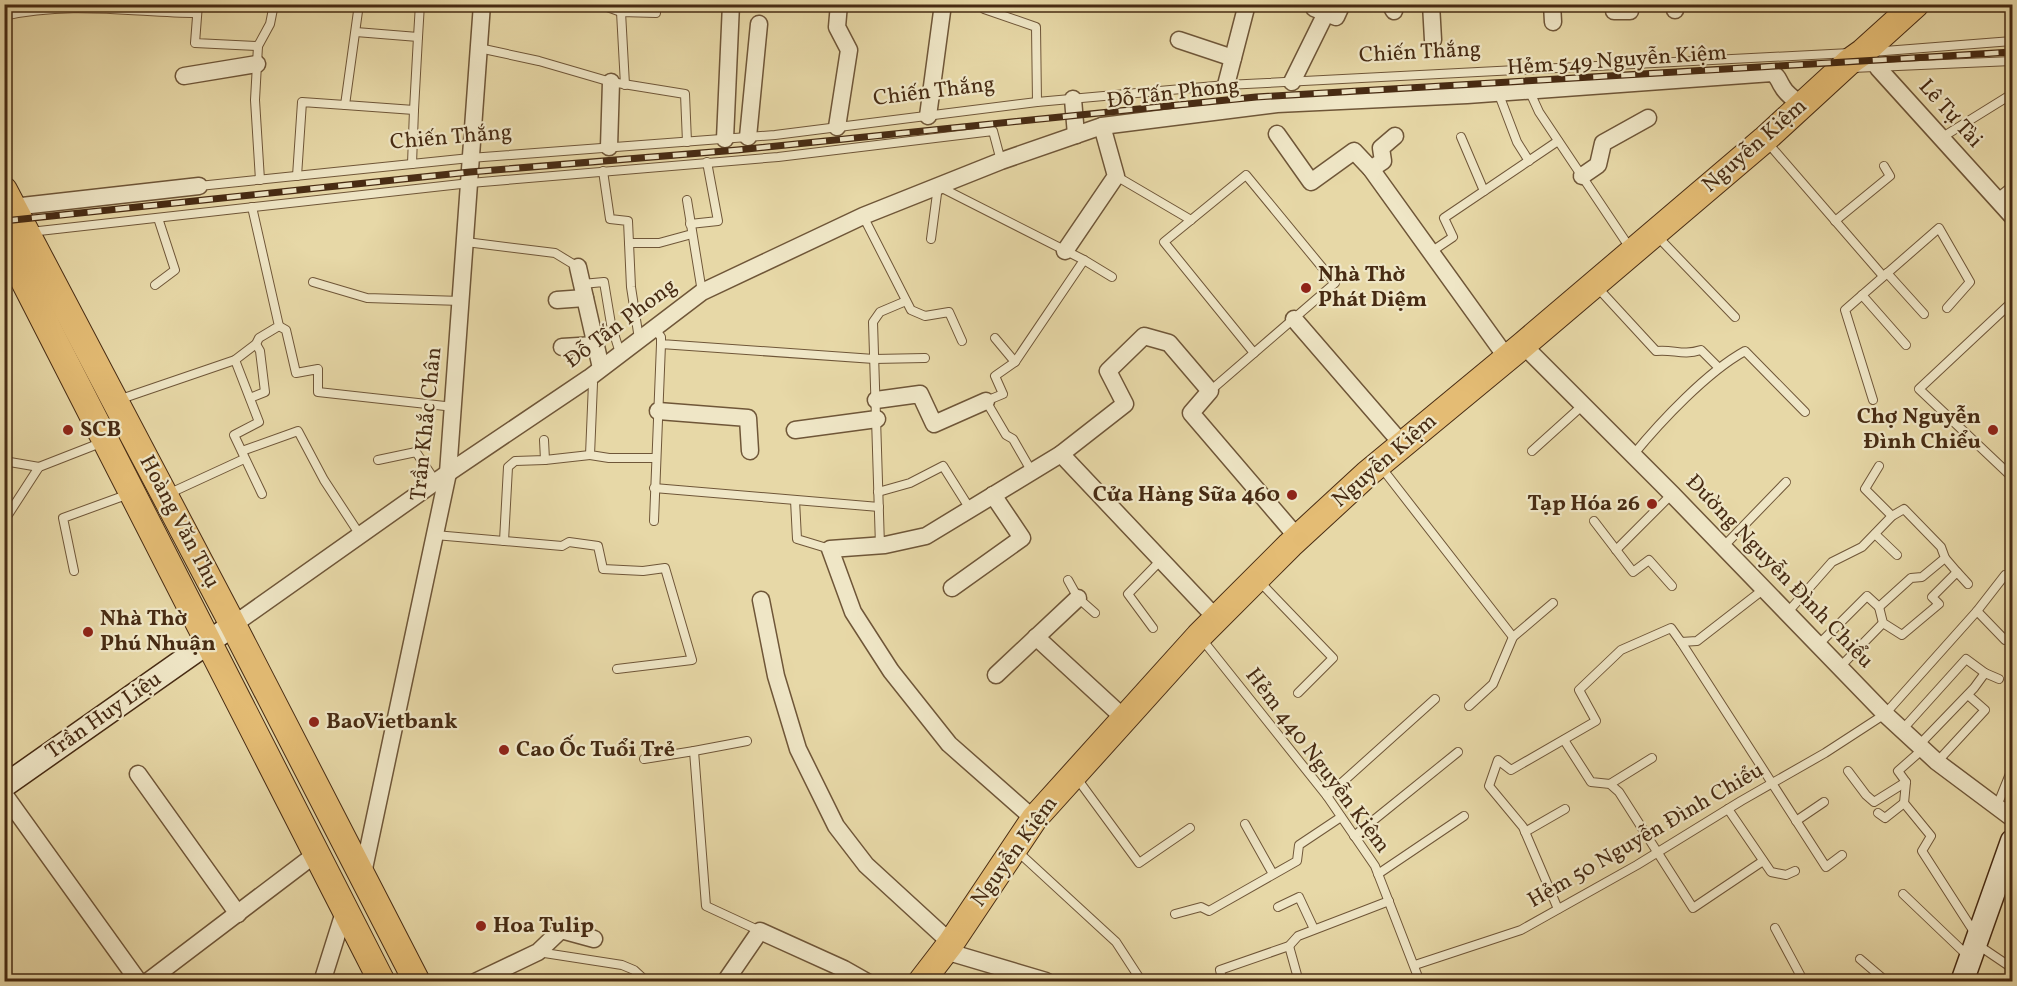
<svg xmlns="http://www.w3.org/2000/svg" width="2017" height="986" font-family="Vollkorn,serif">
<rect width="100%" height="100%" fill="#e7d8a7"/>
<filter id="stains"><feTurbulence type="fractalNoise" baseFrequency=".00333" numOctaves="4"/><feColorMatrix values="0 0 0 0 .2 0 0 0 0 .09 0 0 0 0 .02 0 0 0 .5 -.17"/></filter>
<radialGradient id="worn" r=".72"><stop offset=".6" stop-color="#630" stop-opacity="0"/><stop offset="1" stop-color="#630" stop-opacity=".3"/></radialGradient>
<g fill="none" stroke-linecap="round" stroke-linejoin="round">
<defs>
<g id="lane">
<path d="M198 4 195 43 258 46"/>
<path d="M359 4 345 105 414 110 412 164"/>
<path d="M599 4 621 12"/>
<path d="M984 9 1036 27 1037 102"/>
<path d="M4 16C67 1 133 12 196 13"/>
<path d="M356 32 418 37 414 110"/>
<path d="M418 37 420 4"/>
<path d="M479 48 539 61 611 82 685 94 687 142"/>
<path d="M1872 52 2012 41"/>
<path d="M1852 68 2012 61"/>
<path d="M625 85 621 12 656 13V4"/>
<path d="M1529 90 1539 112 1632 251"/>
<path d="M1498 92 1517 142 1529 161"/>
<path d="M1461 137 1484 191"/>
<path d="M1941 138 2012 94"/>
<path d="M1767 142 1883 276"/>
<path d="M603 171 610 219 628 221 631 287 639 339"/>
<path d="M1246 175 1335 283 1254 353 1164 242Z"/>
<path d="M297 176 302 102 345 105"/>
<path d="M1116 176 1191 220"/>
<path d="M260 180 255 100 258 46 270 24 274 4"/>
<path d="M199 186 470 158 775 135 1037 102 1226 85 1850 53"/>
<path d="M1996 199 2012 186"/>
<path d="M687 200 702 292"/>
<path d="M863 216 911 310 925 316 949 312 962 341"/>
<path d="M1835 221 1890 176 1884 166"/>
<path d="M690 224 718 221 707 162"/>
<path d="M30 232 470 183 778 157 993 131 1001 161"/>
<path d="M1657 236 1735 317"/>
<path d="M931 239 938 186 1084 260 1112 277"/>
<path d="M466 242 555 253 578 267"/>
<path d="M629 243H659L692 234"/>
<path d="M1431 252 1453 237 1444 218 1558 141"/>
<path d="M1887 273 1924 314"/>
<path d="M313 282 367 298 461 301"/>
<path d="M582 284 604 282 611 324 620 353"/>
<path d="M155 285 175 270 158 218"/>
<path d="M1597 287 1656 351C1674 349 1682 356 1701 350L1719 368"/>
<path d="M1862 295 1906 345"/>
<path d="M2012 302 1919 389 2012 477"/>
<path d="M279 326 286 330 296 373 318 369V392L454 407"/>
<path d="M654 328 661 337V344L874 359 925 358"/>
<path d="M995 338 1015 362"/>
<path d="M235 360 259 422 234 435 262 494"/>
<path d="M589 378 593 383 590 455 609 458H656"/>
<path d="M1210 391 1254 353"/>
<path d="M250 398 265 392 260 351 256 344"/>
<path d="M118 400 235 360 256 344 259 338 279 326 252 207"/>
<path d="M1873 400 1845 310 1939 228 1970 282 1947 308"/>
<path d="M242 451 298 431 324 480 360 535"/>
<path d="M1532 451 1583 405"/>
<path d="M1633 455C1661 421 1707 372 1745 351L1805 412"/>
<path d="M378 460 416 452 436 482"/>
<path d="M545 460 590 455"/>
<path d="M4 461 39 467"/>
<path d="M1879 466 1865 489 1892 516"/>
<path d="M1381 467 1513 637"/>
<path d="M1032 472 1013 439 1006 435 986 401 1003 394 995 376 1015 362 1084 260"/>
<path d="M654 488 879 507"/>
<path d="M878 492 910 483 943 466 970 509"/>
<path d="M168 494 244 459"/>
<path d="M795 500 797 539 830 549"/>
<path d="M4 521 39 467 103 442"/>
<path d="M654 521 661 344"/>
<path d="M1594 521 1633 572 1649 560 1672 586"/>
<path d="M1875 534 1897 555"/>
<path d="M435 535 562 546 569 542 598 546 603 569 643 571 665 568 692 660 617 669"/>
<path d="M504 541 508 467 515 461 545 460 544 440"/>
<path d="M880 546 873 322 880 312 906 301"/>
<path d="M1723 547 1786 482"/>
<path d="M1616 550 1672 494"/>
<path d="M1945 558 1957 572"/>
<path d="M74 571 63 518 129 494"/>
<path d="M1068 580 1078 598 1095 613"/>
<path d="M1259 581 1333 658 1298 693"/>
<path d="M1879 607 1883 623 1902 635 1939 604 1932 597 1957 572 1968 584"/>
<path d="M1977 611 2005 640"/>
<path d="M1787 613 1832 562 1862 547 1892 516 1904 509 1941 547 1945 558 1922 577 1911 578 1879 607"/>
<path d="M1153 628 1128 594 1161 560"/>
<path d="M1201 638 1327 796 1375 866 1420 982"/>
<path d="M1681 642 1826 867 1842 855"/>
<path d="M1818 645 1867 596 1879 607"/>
<path d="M1840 667 1883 623"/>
<path d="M1469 706 1493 684 1513 637 1553 603"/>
<path d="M1902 730 1966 659 1985 673 1999 679"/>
<path d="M1564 740 1591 782 1610 784 1619 792 1693 908 1763 861"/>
<path d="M747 741 694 751 706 906 760 931"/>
<path d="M1919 745 1974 688 1985 673"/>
<path d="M1923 749 1898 771 1906 782 1904 803 1931 836 1922 851 1976 935"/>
<path d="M644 759 694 751"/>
<path d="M1937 762 1985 710 1968 695"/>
<path d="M1848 771 1866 795 1874 802 1906 782"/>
<path d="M1076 777 1139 863 1190 828"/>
<path d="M1610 784 1652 758"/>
<path d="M1327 796 1435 699"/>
<path d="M1997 806 2012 769"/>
<path d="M1728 809 1771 872 1786 875 1795 871"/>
<path d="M1878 813 1885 818 1904 803"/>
<path d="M1796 821 1824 802"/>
<path d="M1245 824 1273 874"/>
<path d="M1525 832 1565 809"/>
<path d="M1354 836 1458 752"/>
<path d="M1017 851 1116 942 1142 982"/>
<path d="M1378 874 1464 816"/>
<path d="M1903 894 1969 957"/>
<path d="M1278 907 1299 897 1314 929"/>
<path d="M1558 909 1523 827 1489 786 1498 760 1511 770 1596 721 1579 690 1621 650 1671 628 1681 642 1697 641 1764 589"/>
<path d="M1175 914 1201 907 1209 911 1297 861 1299 845 1341 817"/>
<path d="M1775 928 1804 982"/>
<path d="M1978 945 2012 968"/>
<path d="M1289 946 1299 982"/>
<path d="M538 952 622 965 634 970 647 982"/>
<path d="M1860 959 1887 982"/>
<path d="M1415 965 1521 930 1637 865 1741 801 1825 753 1885 714 1977 611 2005 575"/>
<path d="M1223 982 1220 970 1289 946 1298 936 1389 901"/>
<path d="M1525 982 1533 980"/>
</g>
<g id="street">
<path d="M1316 4 1314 8 1326 13"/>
<path d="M1390 4 1394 11"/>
<path d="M1431 4 1433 40"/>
<path d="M1552 4 1553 22"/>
<path d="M1675 4V10"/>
<path d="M1614 11H1630L1631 4"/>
<path d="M1179 40 1233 58"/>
<path d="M1878 68 2012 216"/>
<path d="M184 76 257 64"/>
<path d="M1292 82 1326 13 1336 17 1342 4"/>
<path d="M1226 85 1247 4"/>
<path d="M1073 99 1076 135"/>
<path d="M928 116 943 4"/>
<path d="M837 127 849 50 837 27 839 4"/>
<path d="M1277 134 1311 182 1354 151 1371 169 1507 358"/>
<path d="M748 137 759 24"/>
<path d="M725 139 731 4"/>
<path d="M609 147 611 82"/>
<path d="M1371 169 1383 161 1381 148 1395 136"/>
<path d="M1582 176 1598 165 1603 143 1648 118"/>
<path d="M13 207 199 186"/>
<path d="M1065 251 1116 176 1102 126"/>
<path d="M578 267 601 368"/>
<path d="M557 300 585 298"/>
<path d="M1294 319 1403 445"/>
<path d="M1523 345 1672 494 1885 714 1937 762 2012 818"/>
<path d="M562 347 595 345"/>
<path d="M876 400 920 394 934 424 986 401"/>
<path d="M658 411 748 418 750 451"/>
<path d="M795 430 877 419"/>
<path d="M1061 454 1216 618"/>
<path d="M952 588 1022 538 993 495"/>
<path d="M761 600 776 676 798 749 836 826 866 865 951 943"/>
<path d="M233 625 448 473 589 378 702 292 863 216 1001 161 1102 126 1277 104 1467 95 1772 73C1779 77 1778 80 1782 86 1786 94 1795 100 1802 105"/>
<path d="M1036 637 1124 718"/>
<path d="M996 675 1078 598"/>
<path d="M138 774 238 914"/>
<path d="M4 794 139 982"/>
<path d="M1034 819 949 744 891 671 853 612 830 549 885 545 926 536 1061 454 1125 404 1108 371 1144 336 1169 343 1210 391 1191 413 1298 538"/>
<path d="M362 878 448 473 482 4"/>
<path d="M945 951 1046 981"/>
<path d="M147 982 317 853"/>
<path d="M322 982 345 909"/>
<path d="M475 982 538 952 561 930 594 939"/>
<path d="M725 982 760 931 844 969 867 982"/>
</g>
<g id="secondary">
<path d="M4 786 233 625"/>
<path d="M1962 982 2012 841"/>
</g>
<g id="primary">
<path d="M4 190 233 625 417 982"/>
<path d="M4 242 382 982"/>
<path d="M921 982 951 943 1034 819 1199 636 1290 545 1367 474 1523 345 1764 140 1849 62 1863 52 1916 4"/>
</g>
</defs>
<!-- lane casing -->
<use href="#lane" stroke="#6f5638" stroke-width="10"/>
<!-- street casing -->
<use href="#street" stroke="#6f5638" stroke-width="19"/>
<!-- secondary casing -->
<use href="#secondary" stroke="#472b13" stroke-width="25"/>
<!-- primary casing -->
<use href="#primary" stroke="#472b13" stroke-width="28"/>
<!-- lane -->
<use href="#lane" stroke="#efe6c6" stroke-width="8"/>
<!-- street -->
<use href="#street" stroke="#efe6c6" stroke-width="16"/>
<!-- secondary -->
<use href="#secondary" stroke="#efe6c6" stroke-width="22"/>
<!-- primary -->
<use href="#primary" stroke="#e4bc74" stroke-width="26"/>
<defs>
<path id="rail" d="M4 221 470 172 737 150 1256 97 2012 52"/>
</defs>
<!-- rail casing -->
<use href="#rail" stroke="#472b13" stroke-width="7"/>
<!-- rail -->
<use href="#rail" stroke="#efe6c6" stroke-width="4.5" stroke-dasharray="14" stroke-linecap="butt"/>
</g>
<!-- markers -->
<g fill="#8f2418" stroke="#efe6c6" stroke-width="2">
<circle cx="1306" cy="288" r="6"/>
<circle cx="68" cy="430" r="6"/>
<circle cx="1993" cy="430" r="6"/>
<circle cx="1292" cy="495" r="6"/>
<circle cx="1652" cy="504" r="6"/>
<circle cx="88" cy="632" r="6"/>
<circle cx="314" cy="722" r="6"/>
<circle cx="504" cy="750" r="6"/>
<circle cx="481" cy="926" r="6"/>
</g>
<g text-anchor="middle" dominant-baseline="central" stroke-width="4.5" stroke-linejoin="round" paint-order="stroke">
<!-- street labels -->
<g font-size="22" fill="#472b13" stroke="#efe6c6">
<text transform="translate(1420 53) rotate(-3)">Chiến Thắng</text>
<text transform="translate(1617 61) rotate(-4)">Hẻm 549 Nguyễn Kiệm</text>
<text transform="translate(934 92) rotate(-7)">Chiến Thắng</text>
<text transform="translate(1173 94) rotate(-7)">Đỗ Tấn Phong</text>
<text transform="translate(1950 114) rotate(48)">Lê Tự Tài</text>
<text transform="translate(451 138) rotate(-5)">Chiến Thắng</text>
<text transform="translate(1755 146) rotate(-41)">Nguyễn Kiệm</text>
<text transform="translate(621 324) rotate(-37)">Đỗ Tấn Phong</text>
<text transform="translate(427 424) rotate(-84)">Trần Khắc Chân</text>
<text transform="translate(1385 461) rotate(-41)">Nguyễn Kiệm</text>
<text transform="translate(179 522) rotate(62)">Hoàng Văn Thụ</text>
<text transform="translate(1779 572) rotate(46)">Đường Nguyễn Đình Chiểu</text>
<text transform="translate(104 716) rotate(-35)">Trần Huy Liệu</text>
<text transform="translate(1317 761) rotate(53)">Hẻm 440 Nguyễn Kiệm</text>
<text transform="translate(1646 836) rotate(-30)">Hẻm 50 Nguyễn Đình Chiểu</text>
<text transform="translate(1015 852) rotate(-54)">Nguyễn Kiệm</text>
</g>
<!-- poi labels -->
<g font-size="22" font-weight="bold" fill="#472b13" stroke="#efe6c6" text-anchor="start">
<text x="1318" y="275">Nhà Thờ<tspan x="1318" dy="25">Phát Diệm</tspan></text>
<text x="1981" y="417" text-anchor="end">Chợ Nguyễn<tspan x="1981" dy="25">Đình Chiểu</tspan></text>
<text x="80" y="430">SCB</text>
<text x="1280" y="495" text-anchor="end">Cửa Hàng Sữa 460</text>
<text x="1640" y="504" text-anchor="end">Tạp Hóa 26</text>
<text x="100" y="619">Nhà Thờ<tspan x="100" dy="25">Phú Nhuận</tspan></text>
<text x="326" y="722">BaoVietbank</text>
<text x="516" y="750">Cao Ốc Tuổi Trẻ</text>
<text x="493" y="926">Hoa Tulip</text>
</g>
</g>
<!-- margin -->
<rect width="2017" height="986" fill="none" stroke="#e7d8a7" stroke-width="24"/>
<rect x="6" y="6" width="2005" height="974" fill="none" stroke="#472b13" stroke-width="3"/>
<rect x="12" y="12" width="1993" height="962" fill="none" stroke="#472b13" stroke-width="1.5"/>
<rect width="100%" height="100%" filter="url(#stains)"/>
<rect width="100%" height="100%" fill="url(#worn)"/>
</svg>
